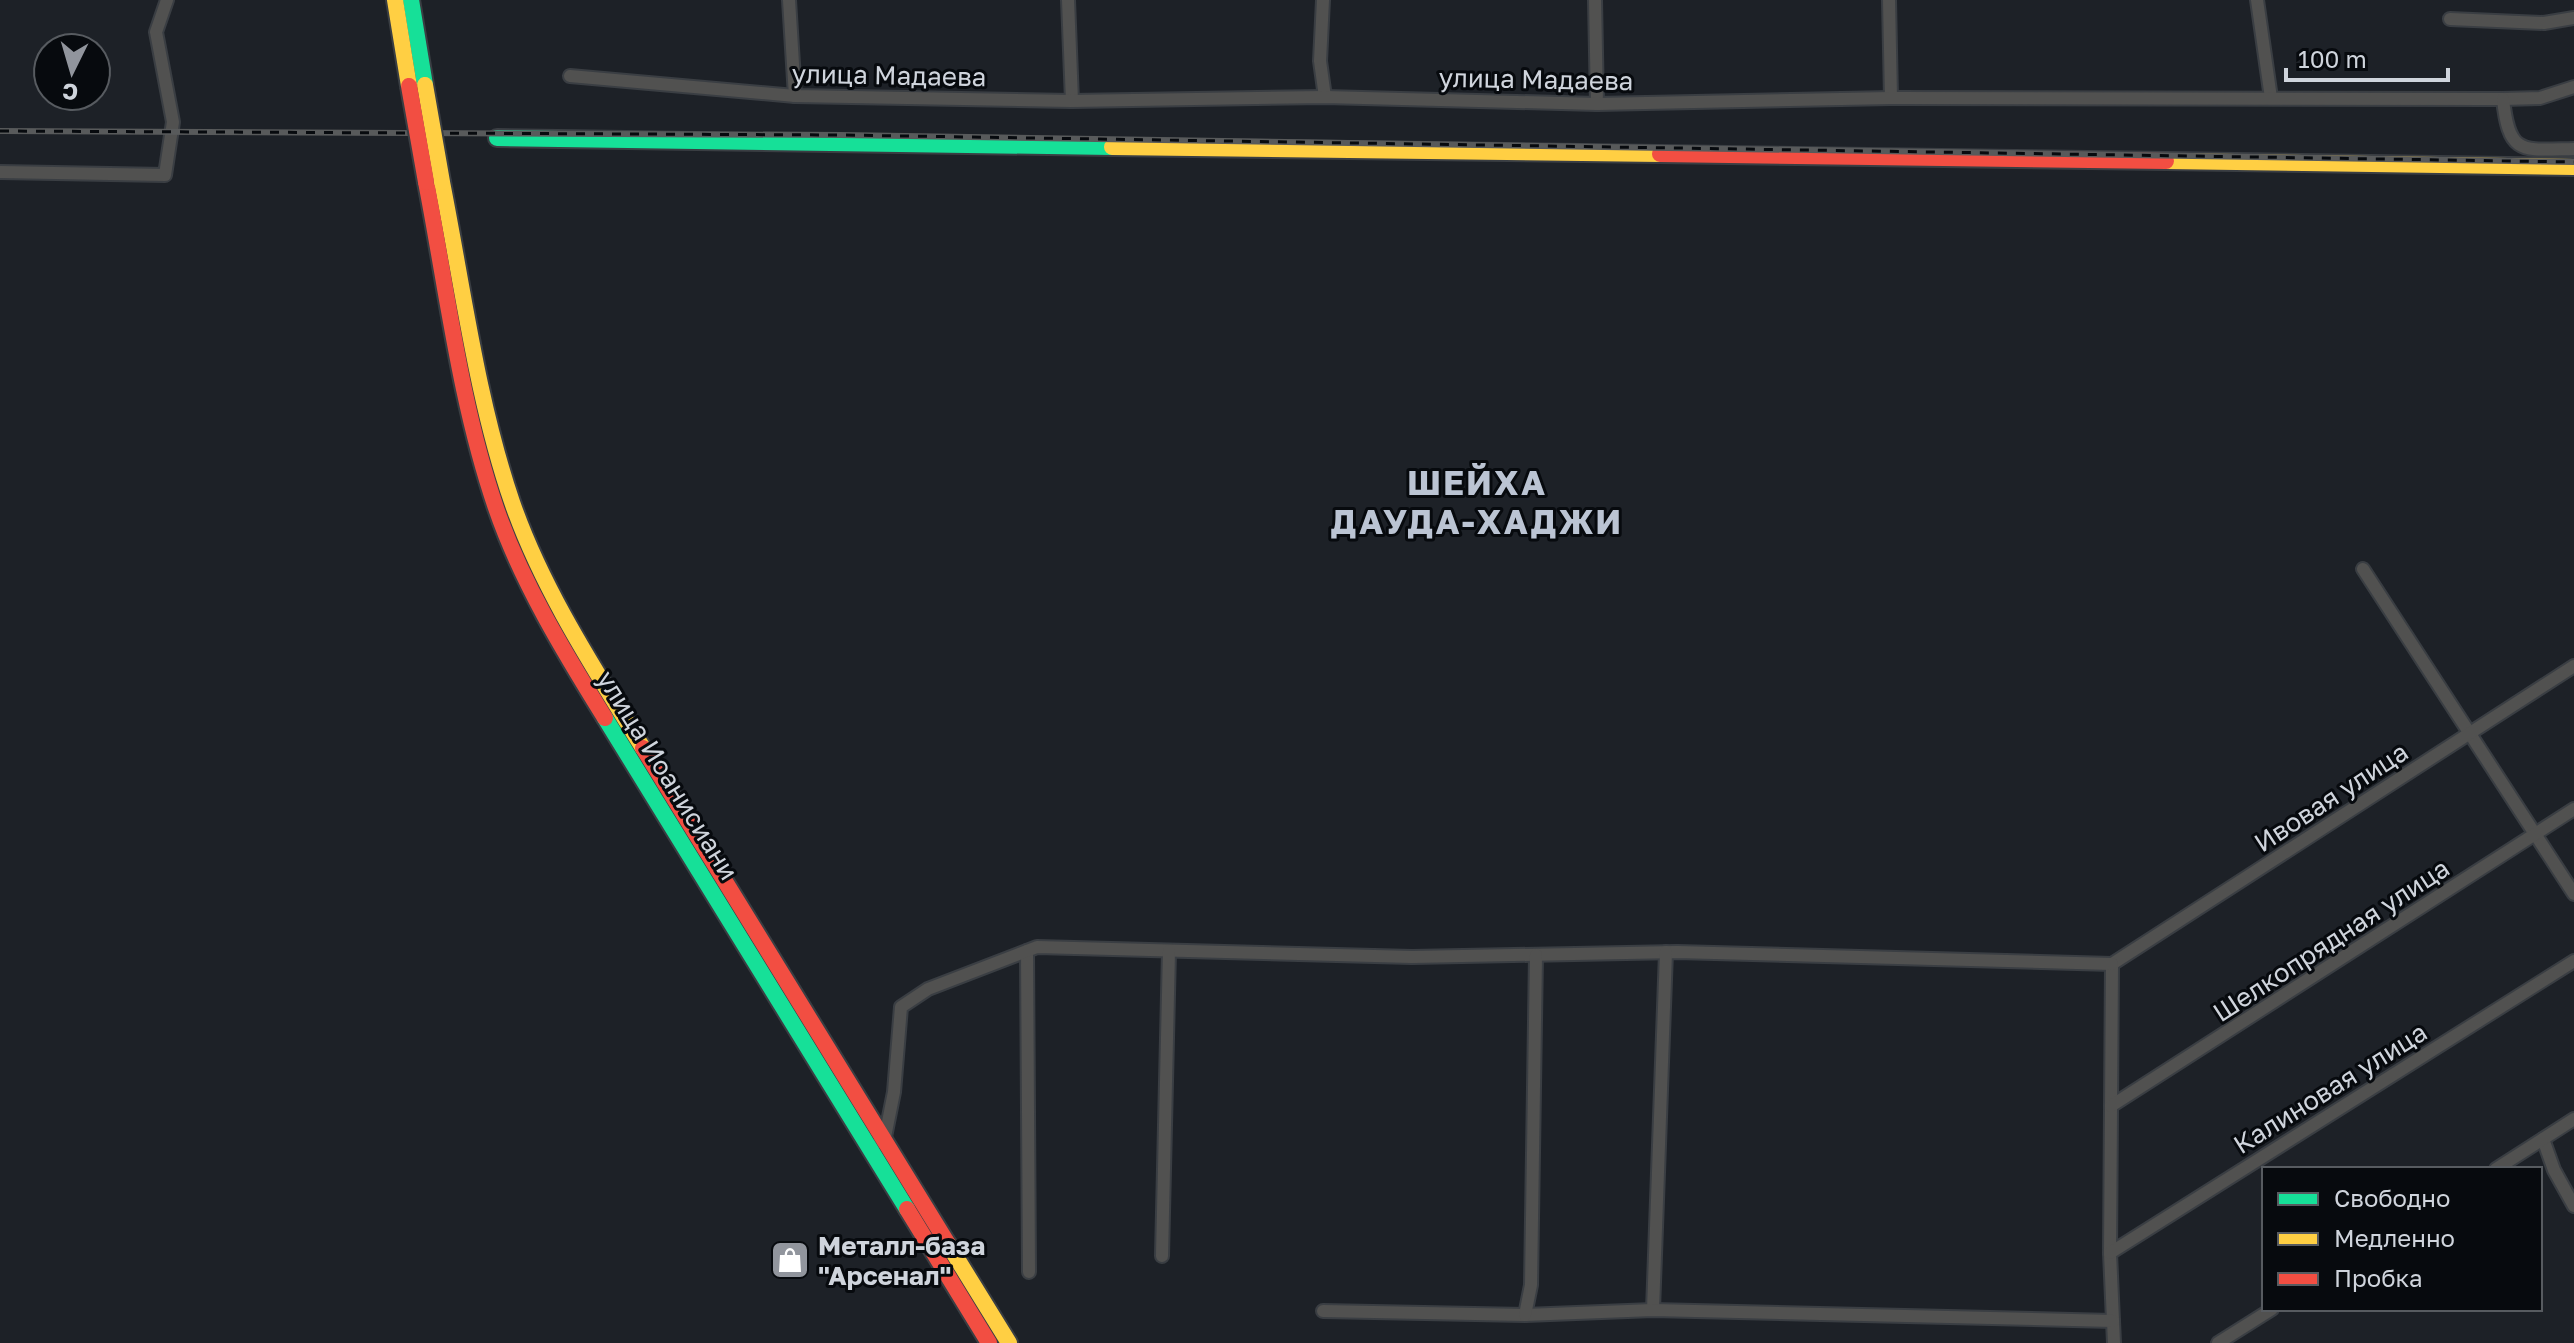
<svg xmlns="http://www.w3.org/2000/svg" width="2574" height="1343" font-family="'Golos Text',sans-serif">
<rect width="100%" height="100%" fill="#1d2127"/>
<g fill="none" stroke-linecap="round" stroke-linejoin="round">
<defs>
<g id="street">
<path d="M789 0 795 96"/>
<path d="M1068 0 1072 101"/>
<path d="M1323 0 1320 61 1325 97"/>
<path d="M1595 0 1597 104"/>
<path d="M1889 0 1891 98"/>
<path d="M2257 0 2271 98"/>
<path d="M2450 19 2544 23 2574 18"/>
<path d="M570 76 795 96 1072 101 1325 97 1597 104 1891 98 2503 99 2540 98 2574 87"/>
<path d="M2503 99C2509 156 2522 150 2574 149"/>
<path d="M0 172 165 175 173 122 156 32 167 0"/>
<path d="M2363 569 2574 894"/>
<path d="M1027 951 1029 1272"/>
<path d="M2112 964 2574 666"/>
<path d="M2112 964 2110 1253 2114 1343"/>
<path d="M2111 1106 2574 809"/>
<path d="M2543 1139 2554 1170 2574 1206"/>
<path d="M879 1142 885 1137 894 1092 901 1007 928 989 1037 947 1412 957 1677 952 2112 964"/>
<path d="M2496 1169 2574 1119"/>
<path d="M2110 1253 2574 961"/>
<path d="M1162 1256 1169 951"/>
<path d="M1653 1310 1666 952"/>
<path d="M1323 1311 1525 1315 1653 1310 2113 1321"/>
<path d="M1525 1315 1531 1285 1536 955"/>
<path d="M2218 1343 2272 1309"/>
</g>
<g id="fast">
<path d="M411 0 425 85"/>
<path d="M497 138 1112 147"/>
<path d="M605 718 907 1209"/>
</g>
<g id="slow">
<path d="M395 0 409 86"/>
<path d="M1112 147 1660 154"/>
<path d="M2166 161 2574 167"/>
<path d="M442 182C463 288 477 400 512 502 542 589 595 670 643 748"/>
<path d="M948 1244 1009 1343"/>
</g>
<g id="jam">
<path d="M1660 154 2166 161"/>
<path d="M426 182C447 290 460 403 496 508 521 581 564 652 605 718"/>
<path d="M643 748 948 1244"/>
<path d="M907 1209 989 1343"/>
</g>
</defs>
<!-- street casing -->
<use href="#street" stroke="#3a3e43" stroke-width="16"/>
<!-- fast casing -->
<use href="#fast" stroke="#3a3e43" stroke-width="20"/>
<!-- slow casing -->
<use href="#slow" stroke="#3a3e43" stroke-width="20"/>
<!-- jam casing -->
<use href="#jam" stroke="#3a3e43" stroke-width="20"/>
<!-- street -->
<use href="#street" stroke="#515150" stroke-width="12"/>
<!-- fast -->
<use href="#fast" stroke="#16e098" stroke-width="16"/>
<!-- slow -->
<use href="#slow" stroke="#ffcf43" stroke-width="16"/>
<!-- jam -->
<use href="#jam" stroke="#f24e42" stroke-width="16"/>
<defs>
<path id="rail" d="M0 131 841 135 2574 162"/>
</defs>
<!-- rail casing -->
<use href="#rail" stroke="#585a5b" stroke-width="6"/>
<!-- rail -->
<use href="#rail" stroke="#070a0e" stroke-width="3" stroke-dasharray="9" stroke-linecap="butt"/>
<defs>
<path id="slow-bridge" d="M425 85 442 182"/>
<path id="jam-bridge" d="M409 86 426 182"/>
</defs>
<!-- slow-bridge casing -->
<use href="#slow-bridge" stroke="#3a3e43" stroke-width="20" stroke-linecap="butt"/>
<!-- jam-bridge casing -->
<use href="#jam-bridge" stroke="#3a3e43" stroke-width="20" stroke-linecap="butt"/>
<!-- slow-bridge -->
<use href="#slow-bridge" stroke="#ffcf43" stroke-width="16"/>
<!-- jam-bridge -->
<use href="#jam-bridge" stroke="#f24e42" stroke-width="16"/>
</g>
<!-- icons -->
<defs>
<symbol id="shop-square" viewBox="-11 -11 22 22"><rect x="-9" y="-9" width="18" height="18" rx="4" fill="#91959d" stroke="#070a0e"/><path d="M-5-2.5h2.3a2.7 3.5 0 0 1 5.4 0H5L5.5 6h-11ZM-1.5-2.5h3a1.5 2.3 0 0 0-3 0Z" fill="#fff"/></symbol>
</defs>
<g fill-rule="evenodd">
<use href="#shop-square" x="768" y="1238" width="44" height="44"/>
</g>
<g text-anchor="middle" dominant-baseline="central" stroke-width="6" stroke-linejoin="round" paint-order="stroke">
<!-- street labels -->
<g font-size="26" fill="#cfd4dc" stroke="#070a0e">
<text transform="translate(889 75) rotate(1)">улица Мадаева</text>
<text transform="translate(1536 79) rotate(1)">улица Мадаева</text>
<text transform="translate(668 775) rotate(58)">улица Иоанисиани</text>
<text transform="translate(2331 797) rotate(-33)">Ивовая улица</text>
<text transform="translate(2331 940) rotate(-33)">Шелкопрядная улица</text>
<text transform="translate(2330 1088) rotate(-32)">Калиновая улица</text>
</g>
<!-- poi labels -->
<g font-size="26" font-weight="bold" fill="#cfd4dc" stroke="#070a0e" text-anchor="start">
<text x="818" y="1245">Металл-база<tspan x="818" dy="30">"Арсенал"</tspan></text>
</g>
<!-- district labels -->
<g font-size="34" font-weight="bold" letter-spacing="2" fill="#bbc4d3" stroke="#070a0e">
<text x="1477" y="482">ШЕЙХА<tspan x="1477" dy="39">ДАУДА-ХАДЖИ</tspan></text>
</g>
</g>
<!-- legend -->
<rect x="2262" y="1167" width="280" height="144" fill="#070a0e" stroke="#575b60" stroke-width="2"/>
<rect x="2278" y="1193" width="40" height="12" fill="#16e098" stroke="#575b60" stroke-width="2"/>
<text x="2334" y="1207" font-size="24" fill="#cfd4dc">Свободно</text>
<rect x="2278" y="1233" width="40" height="12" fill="#ffcf43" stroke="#575b60" stroke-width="2"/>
<text x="2334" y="1247" font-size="24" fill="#cfd4dc">Медленно</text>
<rect x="2278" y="1273" width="40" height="12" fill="#f24e42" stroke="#575b60" stroke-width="2"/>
<text x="2334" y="1287" font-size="24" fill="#cfd4dc">Пробка</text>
<!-- north arrow -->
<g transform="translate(72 72) rotate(185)"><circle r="38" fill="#070a0e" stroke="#575b60" stroke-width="2"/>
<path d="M0-6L14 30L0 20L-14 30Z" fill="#91959d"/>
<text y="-12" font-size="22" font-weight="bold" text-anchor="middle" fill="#cfd4dc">С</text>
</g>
<!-- scale -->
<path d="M2286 68v12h162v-12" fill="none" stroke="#cfd4dc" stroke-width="4"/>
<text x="2298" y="68" font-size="24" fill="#cfd4dc" stroke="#070a0e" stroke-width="6" paint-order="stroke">100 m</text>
</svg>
